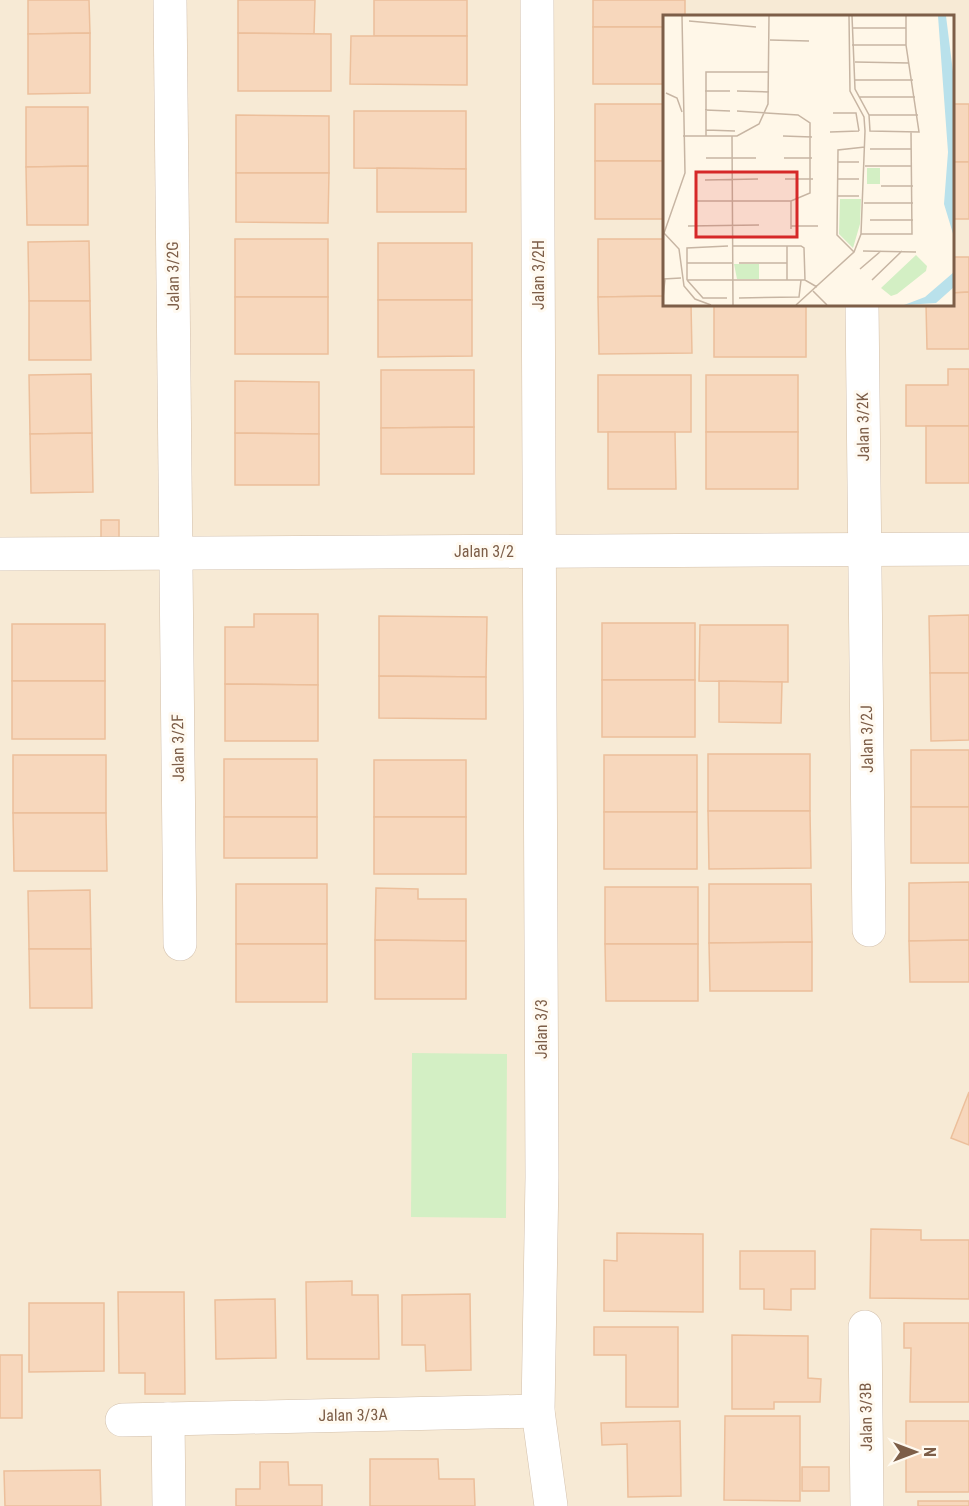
<svg xmlns="http://www.w3.org/2000/svg" width="969" height="1506" font-family="'Roboto Condensed',sans-serif">
<rect width="100%" height="100%" fill="#fff7e8"/>
<!-- residential -->
<path fill="#f7ead5" fill-rule="evenodd" d="M0 0H969V1506H0ZM664 16H952V304H664Z"/>
<!-- green -->
<path fill="#d3efc4" d="M412 1053 507 1054 506 1218 411 1217Z"/>
<!-- building -->
<g fill="#f7d7bc" stroke="#ecbf9b" stroke-width="1.5">
<path d="M28 0H89L90 33 28 34Z"/>
<path d="M238 0H315L314 34 238 33Z"/>
<rect x="374" y="0" width="93" height="36"/>
<path d="M593 0H685V16H664V27H593Z"/>
<rect x="593" y="27" width="71" height="57"/>
<path d="M90 33V93L28 94V34Z"/>
<path d="M238 33 331 34V91H238Z"/>
<path d="M351 36H467V85L350 84Z"/>
<rect x="595" y="104" width="69" height="57"/>
<rect x="952" y="104" width="17" height="58"/>
<path d="M26 107H88V166L26 167Z"/>
<path d="M354 111H466V169L354 168Z"/>
<path d="M236 115 329 116V173H236Z"/>
<rect x="595" y="161" width="69" height="58"/>
<rect x="952" y="162" width="17" height="57"/>
<path d="M88 166V225H27L26 167Z"/>
<path d="M377 168 466 169V212H377Z"/>
<path d="M236 173H329L328 223 236 222Z"/>
<rect x="235" y="239" width="93" height="58"/>
<path d="M598 239H664V296L598 297Z"/>
<path d="M89 241 90 301H29L28 242Z"/>
<rect x="378" y="243" width="94" height="57"/>
<path d="M952 257H969V292L952 293Z"/>
<path d="M969 292V349H927L926 304H952V293Z"/>
<path d="M664 296V304H691L692 353 599 354 598 297Z"/>
<rect x="235" y="297" width="93" height="57"/>
<path d="M378 300H472V356L378 357Z"/>
<path d="M29 301H90L91 360H29Z"/>
<rect x="714" y="304" width="92" height="53"/>
<path d="M948 369H969V426H906V385H948Z"/>
<path d="M381 370H474V427L381 428Z"/>
<path d="M91 374 92 433 30 434 29 375Z"/>
<rect x="598" y="375" width="93" height="57"/>
<rect x="706" y="375" width="92" height="57"/>
<path d="M235 381 319 382V434L235 433Z"/>
<rect x="926" y="426" width="43" height="57"/>
<path d="M474 427V474H381V428Z"/>
<path d="M608 432H675L676 489H608Z"/>
<rect x="706" y="432" width="92" height="57"/>
<path d="M92 433 93 492 31 493 30 434Z"/>
<path d="M235 433 319 434V485H235Z"/>
<rect x="101" y="520" width="18" height="19"/>
<path d="M254 614H318V685L225 684V627H254Z"/>
<path d="M969 615V673H930L929 616Z"/>
<path d="M379 616 487 617 486 677 379 676Z"/>
<rect x="602" y="623" width="93" height="57"/>
<rect x="12" y="624" width="93" height="57"/>
<path d="M700 625H788V682L699 681Z"/>
<path d="M930 673H969V740L931 741Z"/>
<path d="M379 676 486 677V719L379 718Z"/>
<rect x="602" y="680" width="93" height="57"/>
<rect x="12" y="681" width="93" height="58"/>
<path d="M719 681 782 682 781 723 719 722Z"/>
<path d="M225 684 318 685V741H225Z"/>
<rect x="911" y="750" width="58" height="57"/>
<rect x="708" y="754" width="102" height="57"/>
<rect x="13" y="755" width="93" height="58"/>
<rect x="604" y="755" width="93" height="57"/>
<rect x="224" y="759" width="93" height="58"/>
<rect x="374" y="760" width="92" height="57"/>
<rect x="911" y="807" width="58" height="56"/>
<path d="M708 811H810L811 868 709 869Z"/>
<rect x="604" y="812" width="93" height="57"/>
<path d="M13 813H106L107 871H14Z"/>
<rect x="224" y="817" width="93" height="41"/>
<rect x="374" y="817" width="92" height="57"/>
<path d="M969 882V940L909 941V883Z"/>
<rect x="236" y="884" width="91" height="60"/>
<path d="M709 884H811L812 942 709 943Z"/>
<rect x="605" y="887" width="93" height="57"/>
<path d="M376 888 418 889V899H466V941L375 940Z"/>
<path d="M90 890 91 949H29L28 891Z"/>
<path d="M375 940 466 941V999H375Z"/>
<path d="M969 940V982H910L909 941Z"/>
<path d="M812 942V991H710L709 943Z"/>
<rect x="236" y="944" width="91" height="58"/>
<path d="M605 944H698V1001H606Z"/>
<path d="M29 949H91L92 1008H30Z"/>
<path d="M969 1092V1145L951 1138Z"/>
<path d="M871 1229 921 1230V1240H969V1299L870 1298Z"/>
<path d="M617 1233 703 1234V1312L604 1311V1260L617 1261Z"/>
<path d="M740 1251H815V1289H791V1310L764 1309V1289H740Z"/>
<path d="M352 1281V1295H378L379 1359H307L306 1282Z"/>
<path d="M118 1292H184L185 1394H145V1373H119Z"/>
<path d="M470 1294 471 1370 426 1371 425 1345H402V1295Z"/>
<path d="M275 1299 276 1358 216 1359 215 1300Z"/>
<path d="M29 1303H104V1371L29 1372Z"/>
<path d="M904 1323H969V1402H910L911 1348H904Z"/>
<path d="M594 1327H678V1407H626V1355H594Z"/>
<path d="M732 1335 808 1336V1378L821 1379 820 1402H774V1409H732Z"/>
<rect x="0" y="1355" width="22" height="63"/>
<path d="M725 1416H800V1501L724 1500Z"/>
<path d="M680 1421 681 1496 628 1497 627 1444 602 1445 601 1423Z"/>
<rect x="906" y="1421" width="63" height="71"/>
<path d="M370 1459H438L439 1479H474L475 1506H370Z"/>
<path d="M260 1462H288L289 1485H322V1506H236V1489H260Z"/>
<rect x="802" y="1467" width="27" height="24"/>
<path d="M100 1470 101 1506H5L4 1471Z"/>
<rect x="918" y="1501" width="51" height="5"/>
</g>
<g fill="none" stroke-linecap="round" stroke-linejoin="round">
<defs>
<g id="street">
<path d="M170 0 180 944"/>
<path d="M537 0 542 1177 538 1411 551 1506"/>
<path d="M862 304 869 930"/>
<path d="M0 554 969 549"/>
<path d="M865 1327 867 1506"/>
<path d="M168 1419 169 1506"/>
<path d="M122 1420 538 1411"/>
</g>
</defs>
<!-- street casing -->
<use href="#street" stroke="#d3c0ac" stroke-width="34"/>
<!-- street -->
<use href="#street" stroke="#fff" stroke-width="33"/>
</g>
<g text-anchor="middle" dominant-baseline="central" stroke-width="6" stroke-linejoin="round" paint-order="stroke">
<!-- street labels -->
<g font-size="16" fill="#7d5e48" stroke="#fffaf1">
<text transform="translate(538 275) rotate(-90)">Jalan 3/2H</text>
<text transform="translate(173 276) rotate(-91)">Jalan 3/2G</text>
<text transform="translate(863 427) rotate(-91)">Jalan 3/2K</text>
<text x="484" y="551">Jalan 3/2</text>
<text transform="translate(867 739) rotate(-91)">Jalan 3/2J</text>
<text transform="translate(178 748) rotate(-91)">Jalan 3/2F</text>
<text transform="translate(541 1029) rotate(-90)">Jalan 3/3</text>
<text transform="translate(353 1415) rotate(-1)">Jalan 3/3A</text>
<text transform="translate(866 1417) rotate(-91)">Jalan 3/3B</text>
</g>
</g>
<!-- overview -->
<g transform="translate(663 15)">
<rect width="291" height="291" fill="#fff7e8"/>
<path d="M204 153H217V169H204ZM177 184H198L197 209 190 233 176 219ZM253 240 264 251 263 256 234 279 228 281 218 273ZM71 249H96V264H74Z" fill="#d3efc4"/>
<path d="M275 1H283L291 65V222L281 189 285 137ZM291 257V272L273 288 241 290 262 282Z" fill="#b9e1eb"/>
<path fill="none" stroke="#c7b5a3" stroke-width="1.5" d="M189 1 192 74 206 100 207 116 256 117 243 30V1M26 6 93 12M190 13H243M107 25 146 26M189 30H243M192 47 246 48M191 65H250M42 76H67M74 76 106 77M3 78 14 83 19 97M196 82H252M42 95 67 96M170 98H193L196 116M206 100H255M43 115 72 116M167 117 196 116M20 121H74L96 109 105 89 106 1M43 121V57H106M69 121 70 290M120 121 149 122M207 134H248M43 143H93M121 143H149M175 147H196M202 151H248M122 164H150M175 164H196M42 165 95 164M218 171H250M175 181H196M32 186H128L147 178V108L135 100 74 96M128 186V214M201 188H250M207 205H250M25 211 96 210M128 211H155M0 217 16 234 21 271 32 284 48 290M198 219H249L248 117M0 221 22 158 19 1M70 231H138L141 233 142 265M200 236 253 237M191 237 174 220 175 135 202 132M24 248H70M76 248H124M197 254 218 236M0 264 18 263M24 265H142L154 272M24 265V233L65 231M24 265 40 283H64M124 265V231M209 265 239 236M150 276 164 290M0 283 2 264M76 283 136 282 138 265M133 290 191 237 198 219 202 116 201 102 187 76 186 1"/>
<path fill="#d62828" fill-opacity="0.15" stroke="#d62828" stroke-width="3" d="M33 157H134V222H33Z"/>
<rect width="291" height="291" fill="none" stroke="#7d5e48" stroke-width="3"/>
</g>
<!-- north arrow -->
<g transform="translate(915 1452) rotate(90)" stroke="#fffaf1" stroke-width="4.5" paint-order="stroke">
<path d="M0-4.5L10 22L0 15L-10 22Z" fill="#7d5e48"/>
<text y="-9" font-size="16" font-weight="bold" text-anchor="middle" fill="#7d5e48">N</text>
</g>
</svg>
